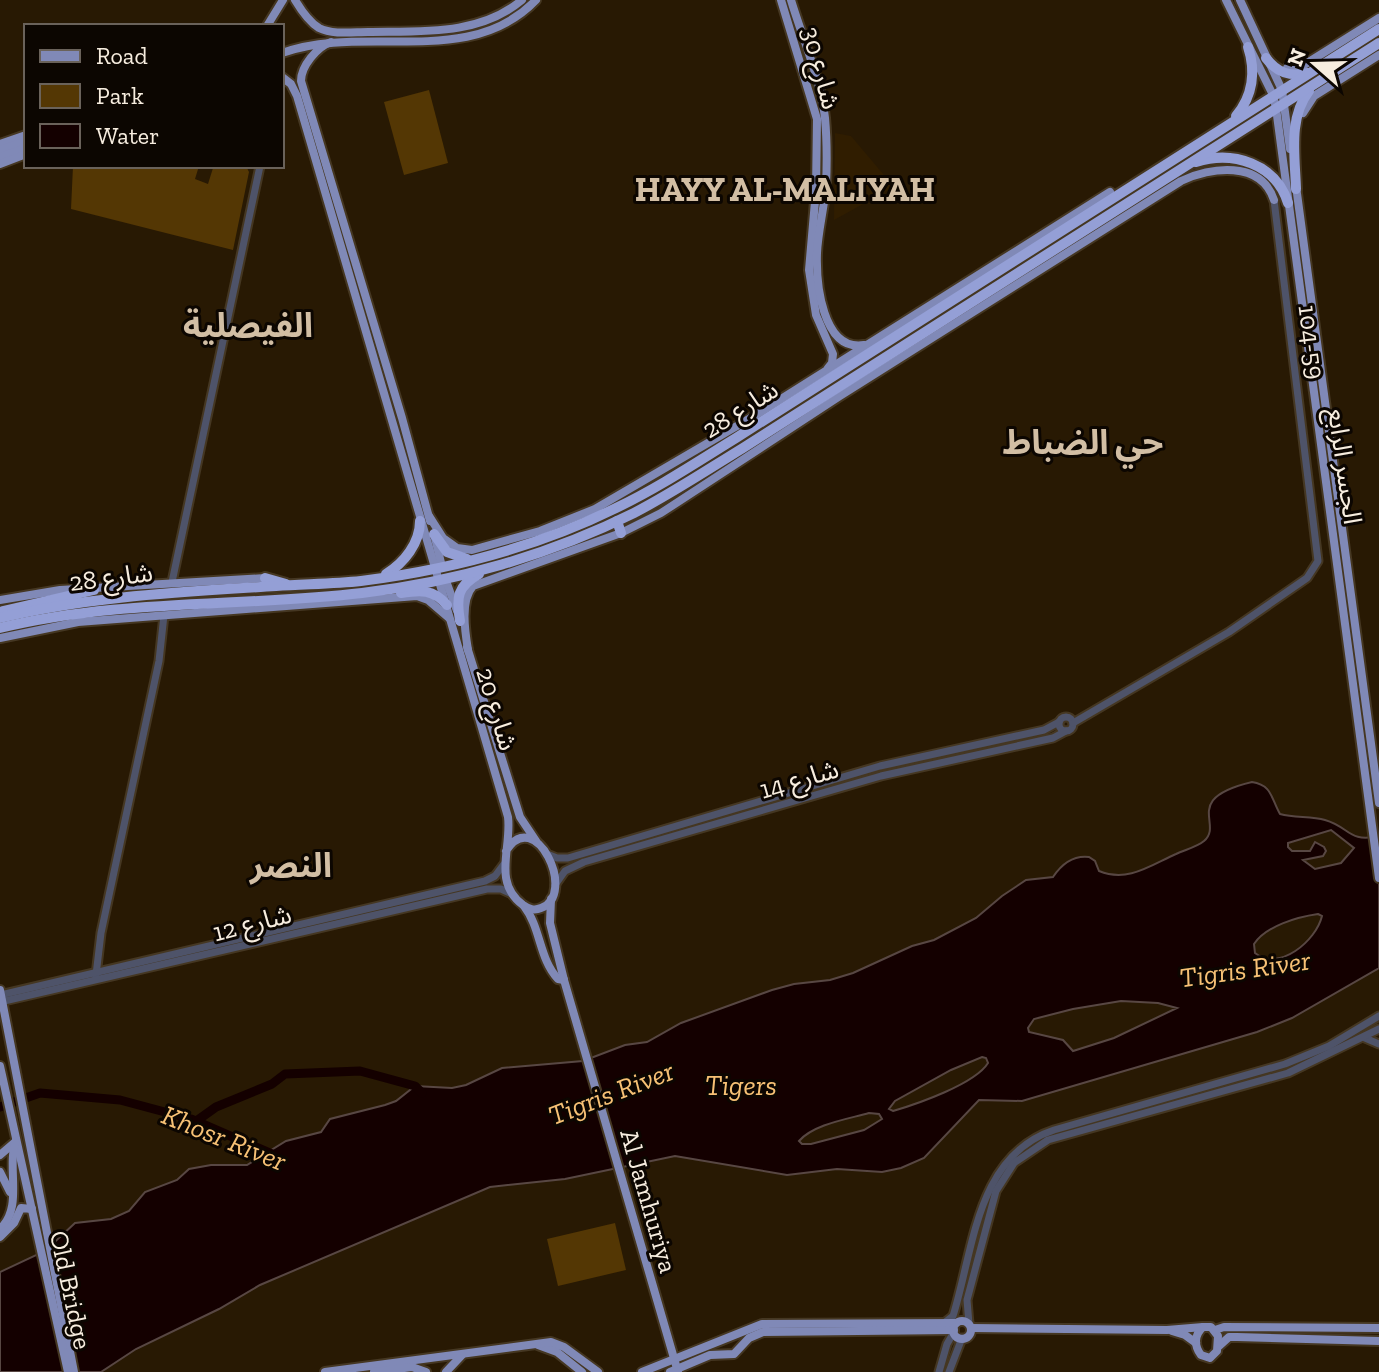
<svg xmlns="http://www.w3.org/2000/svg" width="1379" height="1372" font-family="'Zilla Slab','Noto Sans Arabic',serif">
<rect width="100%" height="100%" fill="#281903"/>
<!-- built -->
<path fill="#301d00" d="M835 133 851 136 894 187 834 220Z"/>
<!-- green -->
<g fill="#543704">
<path d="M429 90 448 163 404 175 384 102Z"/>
<path d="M73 166H122L121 169H125V166H199L195 179 208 184 213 168 208 166H246L249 172 233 250 71 209Z"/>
<path d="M615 1223 626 1270 558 1286 547 1239Z"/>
</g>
<!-- water -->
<path fill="#140000" stroke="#584743" stroke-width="2" fill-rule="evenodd" d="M1252 782C1272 785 1271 798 1280 814 1295 818 1311 816 1325 820 1350 827 1348 843 1379 836V968L1292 1018 1257 1032 1022 1101 979 1100 924 1158 901 1168 882 1172 837 1169 787 1175 675 1156 565 1179 490 1187 260 1285 219 1309 136 1349 101 1372H0V1272L45 1251 75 1223 111 1219 129 1211 145 1192 177 1180 189 1169 211 1165H247L286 1141 321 1132 330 1119 385 1105 396 1101 415 1086 452 1088 466 1085 502 1068 583 1061 625 1045 647 1042 681 1023 772 990 794 984 830 980 853 973 912 946 934 940 976 918 1002 896 1026 880 1053 877C1061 865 1072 855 1089 857L1095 861 1099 871C1128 883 1151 865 1176 854 1184 850 1197 847 1204 841 1224 824 1181 799 1252 782ZM1331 830 1354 848 1341 863 1315 869 1303 860 1323 856 1326 851 1324 847 1315 842 1310 851H1292L1288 847V843ZM1318 914 1322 916C1316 941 1279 972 1255 953L1254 944C1266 926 1297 917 1318 914ZM1121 1001 1158 1003 1177 1008 1114 1038 1073 1051 1063 1040 1029 1032 1028 1028 1034 1019 1073 1009ZM982 1057 986 1058 988 1063C975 1084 917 1104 893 1111L889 1109 895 1101 951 1070ZM869 1113 879 1114 882 1119 864 1130 811 1144H802L799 1141C814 1124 848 1119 869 1113Z"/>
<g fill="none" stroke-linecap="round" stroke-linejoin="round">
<!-- river -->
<g stroke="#140000" stroke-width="9">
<path d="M0 1107 40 1093 120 1100 191 1119 279 1157"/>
<path d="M195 1122 216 1107 272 1084 285 1074 360 1071 415 1086 422 1093"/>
</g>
<defs>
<g id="minor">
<path d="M172 582 260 166"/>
<circle cx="1066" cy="724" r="7"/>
<path d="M1073 723 1229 632 1307 578 1318 561 1274 200"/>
<path d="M547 854 557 858H568L880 766 1044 730 1059 722"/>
<path d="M555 885 565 871 584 862 881 776 1053 738 1066 731"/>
<path d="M96 975 101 933 159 661 164 615"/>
<path d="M0 995 485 881 495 876 504 864"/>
<path d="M0 1002 487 889H501L512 894"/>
<path d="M1365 1038 1379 1044"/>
<path d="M944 1323 953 1316C974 1249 976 1156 1054 1130L1285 1064 1329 1046 1379 1016"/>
<path d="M969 1324 967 1300 996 1191 1014 1163 1048 1140 1288 1073 1379 1029"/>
<path d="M939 1372 947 1344 954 1332"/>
<path d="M949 1372 962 1338"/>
</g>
<g id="major">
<path d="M295 0C301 10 309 22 319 28 333 35 353 32 368 32 421 31 479 36 522 0"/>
<path d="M781 0 817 119 816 190 809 270 816 315 833 354 832 363 828 368"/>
<path d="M791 0C802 37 821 80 825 118 827 140 827 164 826 186 824 209 818 231 817 253 816 282 822 352 864 345"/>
<path d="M1226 0 1273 95 1276 108 1379 878"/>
<path d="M1240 0 1282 90 1290 149"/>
<path d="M267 26 283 0"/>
<path d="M331 42C317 47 301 66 301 81L402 418 430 521"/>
<path d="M282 53C364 23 469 70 536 0"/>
<path d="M1287 68 1295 69 1304 65 1379 18"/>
<path d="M282 77 291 84 297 96 508 817C512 848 492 882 523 905 529 909 534 911 541 908 578 895 535 804 506 851"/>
<path d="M1303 113 1314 96 1379 55"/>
<path d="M0 144 26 135"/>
<path d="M0 150 26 141"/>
<path d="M0 157 26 148"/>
<path d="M0 164 26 154"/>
<path d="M1296 186 1379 803"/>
<path d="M429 516 443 538 457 548 472 550 540 531 595 509 754 416 1110 192"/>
<path d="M435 538 442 567"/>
<path d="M445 578 457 611"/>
<path d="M0 600 60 590 265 578"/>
<path d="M0 638 78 622 417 596 428 600 449 618"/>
<path d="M467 647 520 817 536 841"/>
<path d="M468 650C465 632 460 600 473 586L621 533 661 513 840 396 1181 181C1210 167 1261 160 1274 200"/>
<path d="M551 899 550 923 564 980 678 1372"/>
<path d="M524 906C541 928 539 959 558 979L564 980"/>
<path d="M0 990 74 1372"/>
<path d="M0 1066 68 1372"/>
<path d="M0 1155 14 1143"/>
<path d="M0 1172 10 1192"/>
<path d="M0 1229C24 1207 6 1168 16 1140"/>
<path d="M0 1237 14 1223 21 1208 32 1209"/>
<circle cx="962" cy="1330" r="9"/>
<path d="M1203 1327H1211L1218 1336 1217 1351 1210 1358 1201 1355C1194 1346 1194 1335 1203 1327Z"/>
<path d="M971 1328 1167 1330 1203 1327"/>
<path d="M1215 1330 1224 1327 1379 1328"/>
<path d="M1172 1331 1185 1335 1196 1343"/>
<path d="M538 1345 557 1352 582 1372"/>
<path d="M1219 1346 1229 1337H1237L1379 1341"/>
<path d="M325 1372 551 1342 564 1347 598 1372"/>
<path d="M374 1372 412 1367 426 1372"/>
<path d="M446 1372 462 1355"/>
<path d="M642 1372 762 1324 956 1323"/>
<path d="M670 1372 710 1355 734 1354 749 1338 763 1332 954 1330"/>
</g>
<g id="highway">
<path d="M1266 58C1277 73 1290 77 1308 73"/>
<path d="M1236 116C1253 96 1256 71 1248 47"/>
<path d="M1196 162C1233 150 1276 164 1288 203"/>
<path d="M1296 189C1295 156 1288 118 1309 91"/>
<path d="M617 521 621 533"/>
<path d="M434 534 447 552 467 559"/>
<path d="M386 574C404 563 420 543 420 521"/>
<path d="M265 578 286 584"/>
<path d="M401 593C421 590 433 589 447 605"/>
<path d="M3 611 94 590"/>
<path d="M0 618C90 596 184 592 276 586 304 584 333 584 361 581 448 570 537 547 616 508 658 488 697 462 736 438L1379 29"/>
<path d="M460 621C456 598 457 586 479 574"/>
<path d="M0 628C119 599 241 607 362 593 455 582 550 555 634 513 671 494 707 470 743 448L1379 43"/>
</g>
</defs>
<!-- minor casing -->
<use href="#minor" stroke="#453722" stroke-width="11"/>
<!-- major casing -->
<use href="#major" stroke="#453722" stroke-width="12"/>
<!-- highway casing -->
<use href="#highway" stroke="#453722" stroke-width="14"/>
<!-- minor -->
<use href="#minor" stroke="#4e5369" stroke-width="7"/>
<!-- major -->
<use href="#major" stroke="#8089b7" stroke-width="8"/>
<!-- highway -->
<use href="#highway" stroke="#949fd6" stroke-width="10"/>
</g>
<g text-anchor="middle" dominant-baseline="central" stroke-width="6" stroke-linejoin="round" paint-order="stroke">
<!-- street labels -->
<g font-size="26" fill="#f7eddf" stroke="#0c0601">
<text transform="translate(821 68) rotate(75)">شارع 30</text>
<text transform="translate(1312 342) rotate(83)">104-59</text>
<text transform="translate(740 409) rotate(-32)">شارع 28</text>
<text transform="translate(1345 466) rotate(82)">الجسر الرابع</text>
<text transform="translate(111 577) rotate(-7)">شارع 28</text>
<text transform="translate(497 709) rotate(73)">شارع 20</text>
<text transform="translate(799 779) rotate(-16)">شارع 14</text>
<text transform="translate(252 923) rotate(-14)">شارع 12</text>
<text transform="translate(649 1201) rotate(74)">Al Jamhuriya</text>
<text transform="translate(71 1290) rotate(78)">Old Bridge</text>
</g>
<!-- water labels -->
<g font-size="28" font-style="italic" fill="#f7c175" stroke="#0c0601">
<text transform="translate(1245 969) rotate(-8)">Tigris River</text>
<text x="741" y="1085">Tigers</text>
<text transform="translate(611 1093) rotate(-21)">Tigris River</text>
<text transform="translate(224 1138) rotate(22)">Khosr River</text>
</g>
<!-- district labels -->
<g font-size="34" font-weight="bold" fill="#d2bea4" stroke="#0c0601">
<text x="785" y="189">HAYY AL-MALIYAH</text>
<text x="248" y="325">الفيصلية</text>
<text x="1083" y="442">حي الضباط</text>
<text x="291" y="865">النصر</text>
</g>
</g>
<!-- legend -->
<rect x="24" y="24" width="260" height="144" fill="#0c0601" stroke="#6a625a" stroke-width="2"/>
<rect x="40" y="50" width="40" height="12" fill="#8089b7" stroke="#6a625a" stroke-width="2"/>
<text x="96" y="64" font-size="24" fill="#f7eddf">Road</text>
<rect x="40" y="84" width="40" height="24" fill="#543704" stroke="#6a625a" stroke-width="2"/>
<text x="96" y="104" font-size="24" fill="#f7eddf">Park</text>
<rect x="40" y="124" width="40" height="24" fill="#140000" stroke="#6a625a" stroke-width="2"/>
<text x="96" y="144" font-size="24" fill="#f7eddf">Water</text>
<!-- north arrow -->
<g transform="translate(1315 64) rotate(290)" stroke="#0c0601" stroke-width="6" paint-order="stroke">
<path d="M0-6L14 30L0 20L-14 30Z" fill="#f7eddf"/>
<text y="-12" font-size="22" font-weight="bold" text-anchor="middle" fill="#f7eddf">N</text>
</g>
</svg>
